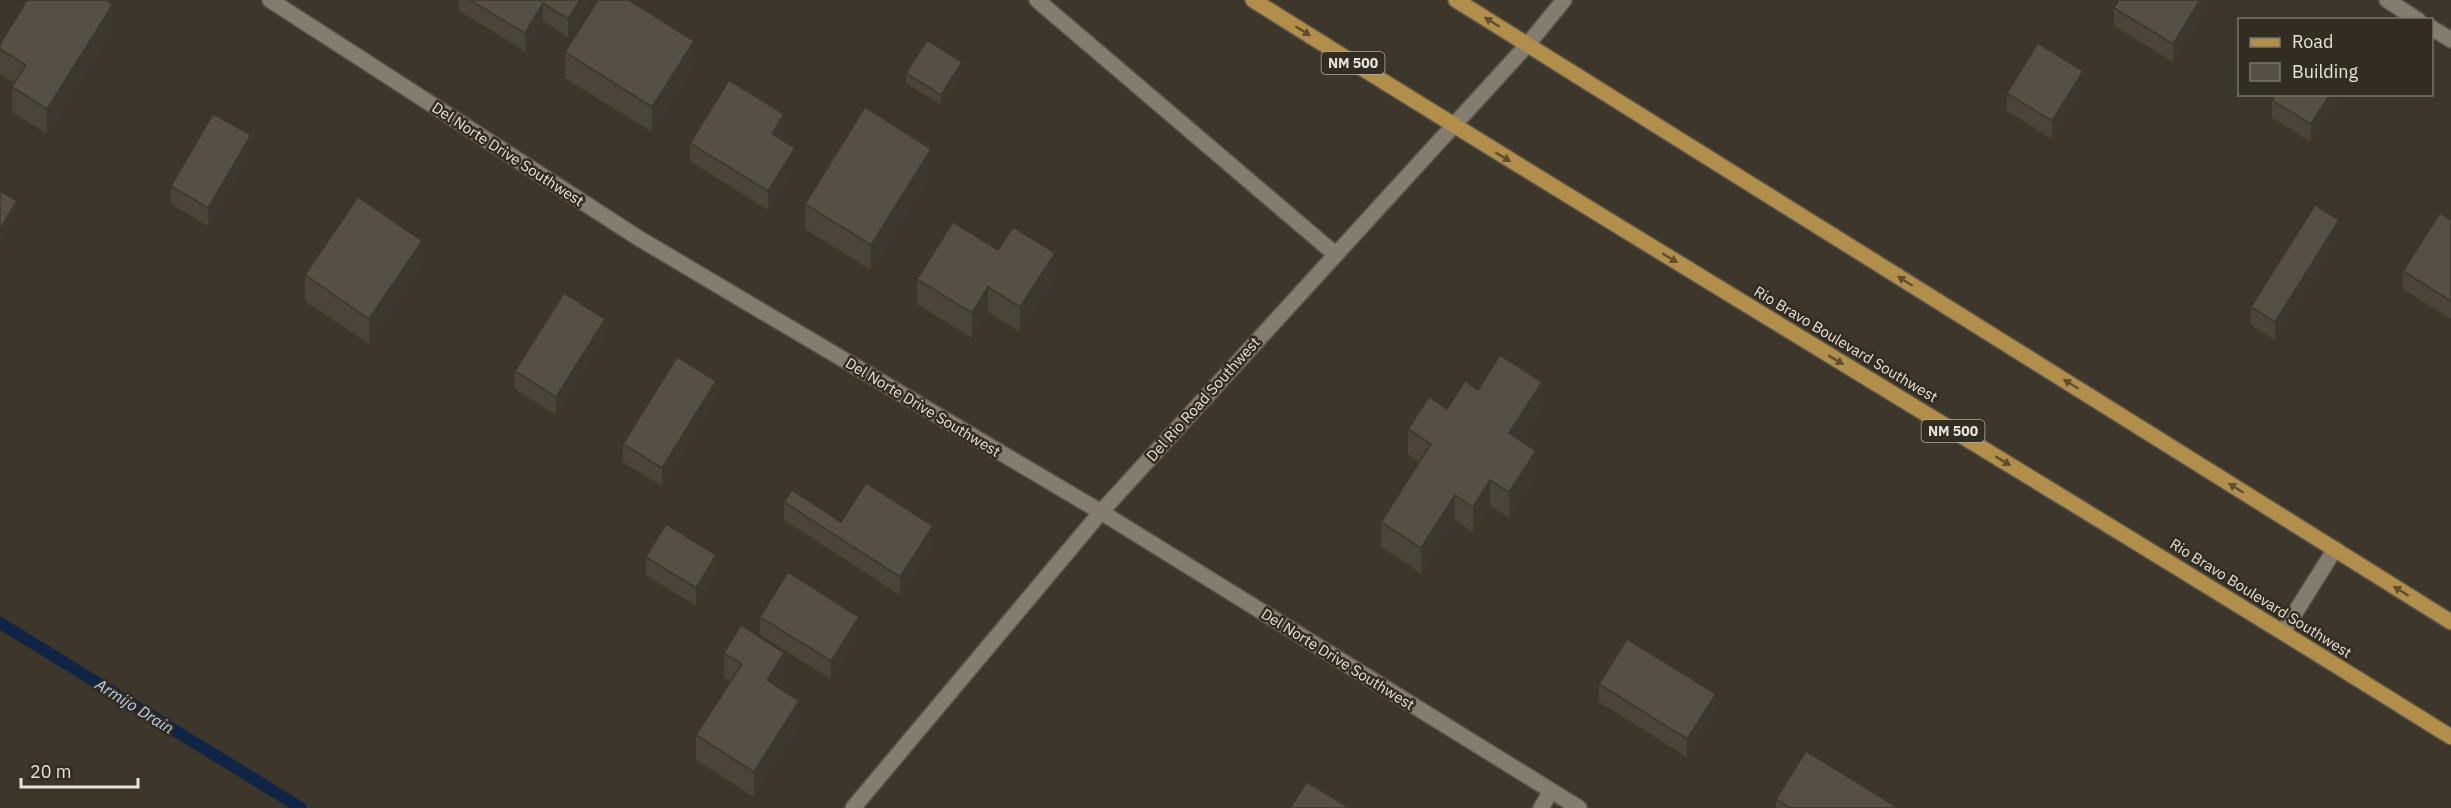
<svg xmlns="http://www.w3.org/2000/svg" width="2451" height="808" font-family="'IBM Plex Sans',sans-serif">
<rect width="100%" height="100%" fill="#3d362b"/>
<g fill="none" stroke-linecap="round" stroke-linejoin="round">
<!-- stream -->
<path stroke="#102445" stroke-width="12" d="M0 623 301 808"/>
<defs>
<g id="minor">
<path d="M270 0 640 239 1101 512 1579 808"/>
<path d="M1037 0 1335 254"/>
<path d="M2387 0 2418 20"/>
<path d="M2432 28 2451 40"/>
<path d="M2283 632 2335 549"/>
<path d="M853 808 1101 512 1528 44 1564 0"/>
<path d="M1541 808 1551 791"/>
</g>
<g id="major">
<path d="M1253 0C1650 250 2054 488 2451 737"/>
<path d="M1456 0 2451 622"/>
</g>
</defs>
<!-- minor casing -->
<use href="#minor" stroke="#5b544b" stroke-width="18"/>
<!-- major casing -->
<use href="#major" stroke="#5b544b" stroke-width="18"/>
<!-- minor -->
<use href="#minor" stroke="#847c6f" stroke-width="15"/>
<!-- major -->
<use href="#major" stroke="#b18f4a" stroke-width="15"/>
</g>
<!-- wall -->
<g fill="#4a443a">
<path d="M459 0H588V6L568 37 543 21 525 51 459 11Z"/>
<path d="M2209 0V5L2173 62 2114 26V8Z"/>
<path d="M113 29 47 134 12 112V87L14 83 0 74V44Z"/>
<path d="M565 52 694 66 652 132 565 78Z"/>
<path d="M962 72 941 105 906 83V73Z"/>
<path d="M2083 89 2052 139 2007 111V93Z"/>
<path d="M2276 94H2341L2311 142 2272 118V100Z"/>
<path d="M784 132 780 139 795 166 768 210 690 161V143Z"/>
<path d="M251 154 208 226 171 204V186Z"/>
<path d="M931 174 871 270 805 229V204Z"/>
<path d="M2451 220V319L2403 289V271Z"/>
<path d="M2339 238 2275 340 2251 325V307Z"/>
<path d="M998 250 1055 278 1020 332 988 312 972 338 917 304V279Z"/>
<path d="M422 266 369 344 305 301V275Z"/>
<path d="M605 337 556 415 515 389V371Z"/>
<path d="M1478 390 1542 407 1520 441 1536 476 1509 517 1490 506 1473 532 1455 520 1421 573 1381 547V522L1420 462 1408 454V429L1447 409Z"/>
<path d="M716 399 662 486 623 462V444Z"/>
<path d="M784 502 841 522 933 544 900 595 784 520Z"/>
<path d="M646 557 716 573 696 606 646 575Z"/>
<path d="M760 617 859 635 831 679 760 635Z"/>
<path d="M724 653 784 678 778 688 799 727 754 797 696 760V735L730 682 724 678Z"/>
<path d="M1599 684 1716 712 1687 757 1599 702Z"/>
<path d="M1776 799 1898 808H1776Z"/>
</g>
<!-- shaded-wall -->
<g fill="#3c372f">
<path d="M580 0H588V6L568 37V19Z"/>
<path d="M2200 0H2209V5L2173 62V44Z"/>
<path d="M543 3V21L525 51V33Z"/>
<path d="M113 4V29L47 134V109Z"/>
<path d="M694 41V66L652 132V107Z"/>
<path d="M962 62V72L941 105V95Z"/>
<path d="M2083 71V89L2052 139V121Z"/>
<path d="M2330 94H2341L2311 142V124Z"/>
<path d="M784 114V132L772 152V134Z"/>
<path d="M251 135V154L208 226V208Z"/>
<path d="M795 148V166L768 210V191Z"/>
<path d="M931 149V174L871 270V245Z"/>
<path d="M17 201V219L0 247V229Z"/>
<path d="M2339 220V238L2275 340V322Z"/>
<path d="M422 241V266L369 344V319Z"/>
<path d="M1055 253V278L1020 332V307Z"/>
<path d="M988 287V312L972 338V313Z"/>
<path d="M605 319V337L556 415V397Z"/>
<path d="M716 381V399L662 486V468Z"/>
<path d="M1542 382V407L1509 458V433Z"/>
<path d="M1536 451V476L1509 517V492Z"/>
<path d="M1490 480V506L1473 532V507Z"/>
<path d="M1455 495V520L1421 573V548Z"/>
<path d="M933 526V544L900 595V577Z"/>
<path d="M716 555V573L696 606V588Z"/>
<path d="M859 617V635L831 679V661Z"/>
<path d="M784 653V678L767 705V680Z"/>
<path d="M1716 694V712L1687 757V739Z"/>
<path d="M799 701V727L754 797V772Z"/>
</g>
<!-- building -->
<g fill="#564f43" stroke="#3c372f" stroke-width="1.5">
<path d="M27 0H106L113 4 47 109 12 87 26 65 0 49V44Z"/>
<path d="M470 0H580L568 19 543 3 525 33Z"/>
<path d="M598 0H629L694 41 652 107 565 52Z"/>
<path d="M2119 0H2200L2173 44 2114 8Z"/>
<path d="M927 40 962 62 941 95 906 73Z"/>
<path d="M2038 43 2083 71 2052 121 2007 93Z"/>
<path d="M729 80 784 114 772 134 795 148 768 191 690 143Z"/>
<path d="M2276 94H2330L2311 124 2272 100Z"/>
<path d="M865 107 931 149 871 245 805 204Z"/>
<path d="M213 114 251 135 208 208 171 186Z"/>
<path d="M0 191 17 201 0 229Z"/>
<path d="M358 197 422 241 369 319 305 275Z"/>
<path d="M2315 205 2339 220 2275 322 2251 307Z"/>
<path d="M2440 213 2451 220V301L2403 271Z"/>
<path d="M953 222 998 250 1013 227 1055 253 1020 307 988 287 972 313 917 279Z"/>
<path d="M564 293 605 319 556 397 515 371Z"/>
<path d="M1500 355 1542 382 1509 433 1536 451 1509 492 1490 480 1473 507 1455 495 1421 548 1381 522 1431 444 1408 429 1429 397 1447 409 1465 381 1478 390Z"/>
<path d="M677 357 716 381 662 468 623 444Z"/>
<path d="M866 483 933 526 900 577 784 502 792 490 841 522Z"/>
<path d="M666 524 716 555 696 588 646 557Z"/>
<path d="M788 572 859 617 831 661 760 617Z"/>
<path d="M741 625 784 653 767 680 799 701 754 772 696 735 742 664 724 653Z"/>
<path d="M1627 639 1716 694 1687 739 1599 684Z"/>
<path d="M1806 751 1898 808H1790L1776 799Z"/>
<path d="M1307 782 1349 808H1290Z"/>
</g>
<!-- one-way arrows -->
<defs><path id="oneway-solid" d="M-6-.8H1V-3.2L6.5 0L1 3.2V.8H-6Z" transform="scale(1.5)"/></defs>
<g fill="#5e4f2f">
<use href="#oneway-solid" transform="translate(1492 22) rotate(-148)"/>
<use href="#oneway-solid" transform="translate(1303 31) rotate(32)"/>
<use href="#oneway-solid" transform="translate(1503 157) rotate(31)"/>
<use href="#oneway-solid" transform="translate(1670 258) rotate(31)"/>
<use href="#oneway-solid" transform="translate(1905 281) rotate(-148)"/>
<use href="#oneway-solid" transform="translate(1836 360) rotate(31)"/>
<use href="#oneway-solid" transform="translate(2071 384) rotate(-148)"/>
<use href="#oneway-solid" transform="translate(2003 461) rotate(31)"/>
<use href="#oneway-solid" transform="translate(2236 488) rotate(-148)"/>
<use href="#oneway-solid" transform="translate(2401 591) rotate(-148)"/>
</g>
<g text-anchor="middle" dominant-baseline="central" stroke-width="5" stroke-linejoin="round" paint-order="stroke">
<!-- shield labels -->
<g fill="#322c21" stroke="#b1aca4" stroke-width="1.5">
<rect x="1321.5" y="52" width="63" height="22" rx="4.5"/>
<rect x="1921.5" y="420" width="63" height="22" rx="4.5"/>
</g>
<g font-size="14" font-weight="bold" fill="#e7e3dc">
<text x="1353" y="63">NM 500</text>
<text x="1953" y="431">NM 500</text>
</g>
<!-- street labels -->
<g font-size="15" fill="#e7e3dc" stroke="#322c21">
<text transform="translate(508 154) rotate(33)">Del Norte Drive Southwest</text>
<text transform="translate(1846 344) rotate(31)">Rio Bravo Boulevard Southwest</text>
<text transform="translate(1203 399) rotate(-48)">Del Rio Road Southwest</text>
<text transform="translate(923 407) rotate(31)">Del Norte Drive Southwest</text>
<text transform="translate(2261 598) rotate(32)">Rio Bravo Boulevard Southwest</text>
<text transform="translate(1338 659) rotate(32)">Del Norte Drive Southwest</text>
</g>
<!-- water labels -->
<g font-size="16" font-style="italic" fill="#bad1f6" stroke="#322c21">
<text transform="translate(135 706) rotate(32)">Armijo Drain</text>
</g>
</g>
<!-- legend -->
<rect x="2238" y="18" width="195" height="78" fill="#322c21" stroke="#7a756c" stroke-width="1.5"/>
<rect x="2250" y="38" width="30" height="9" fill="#b18f4a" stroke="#7a756c" stroke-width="1.5"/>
<text x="2292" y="48" font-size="18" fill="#e7e3dc">Road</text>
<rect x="2250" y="63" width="30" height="18" fill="#564f43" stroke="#7a756c" stroke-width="1.5"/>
<text x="2292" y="78" font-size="18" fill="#e7e3dc">Building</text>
<!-- scale -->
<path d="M21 778v9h117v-9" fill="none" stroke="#e7e3dc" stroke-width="3"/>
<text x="30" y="778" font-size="18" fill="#e7e3dc" stroke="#322c21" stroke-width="4.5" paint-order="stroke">20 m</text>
</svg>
